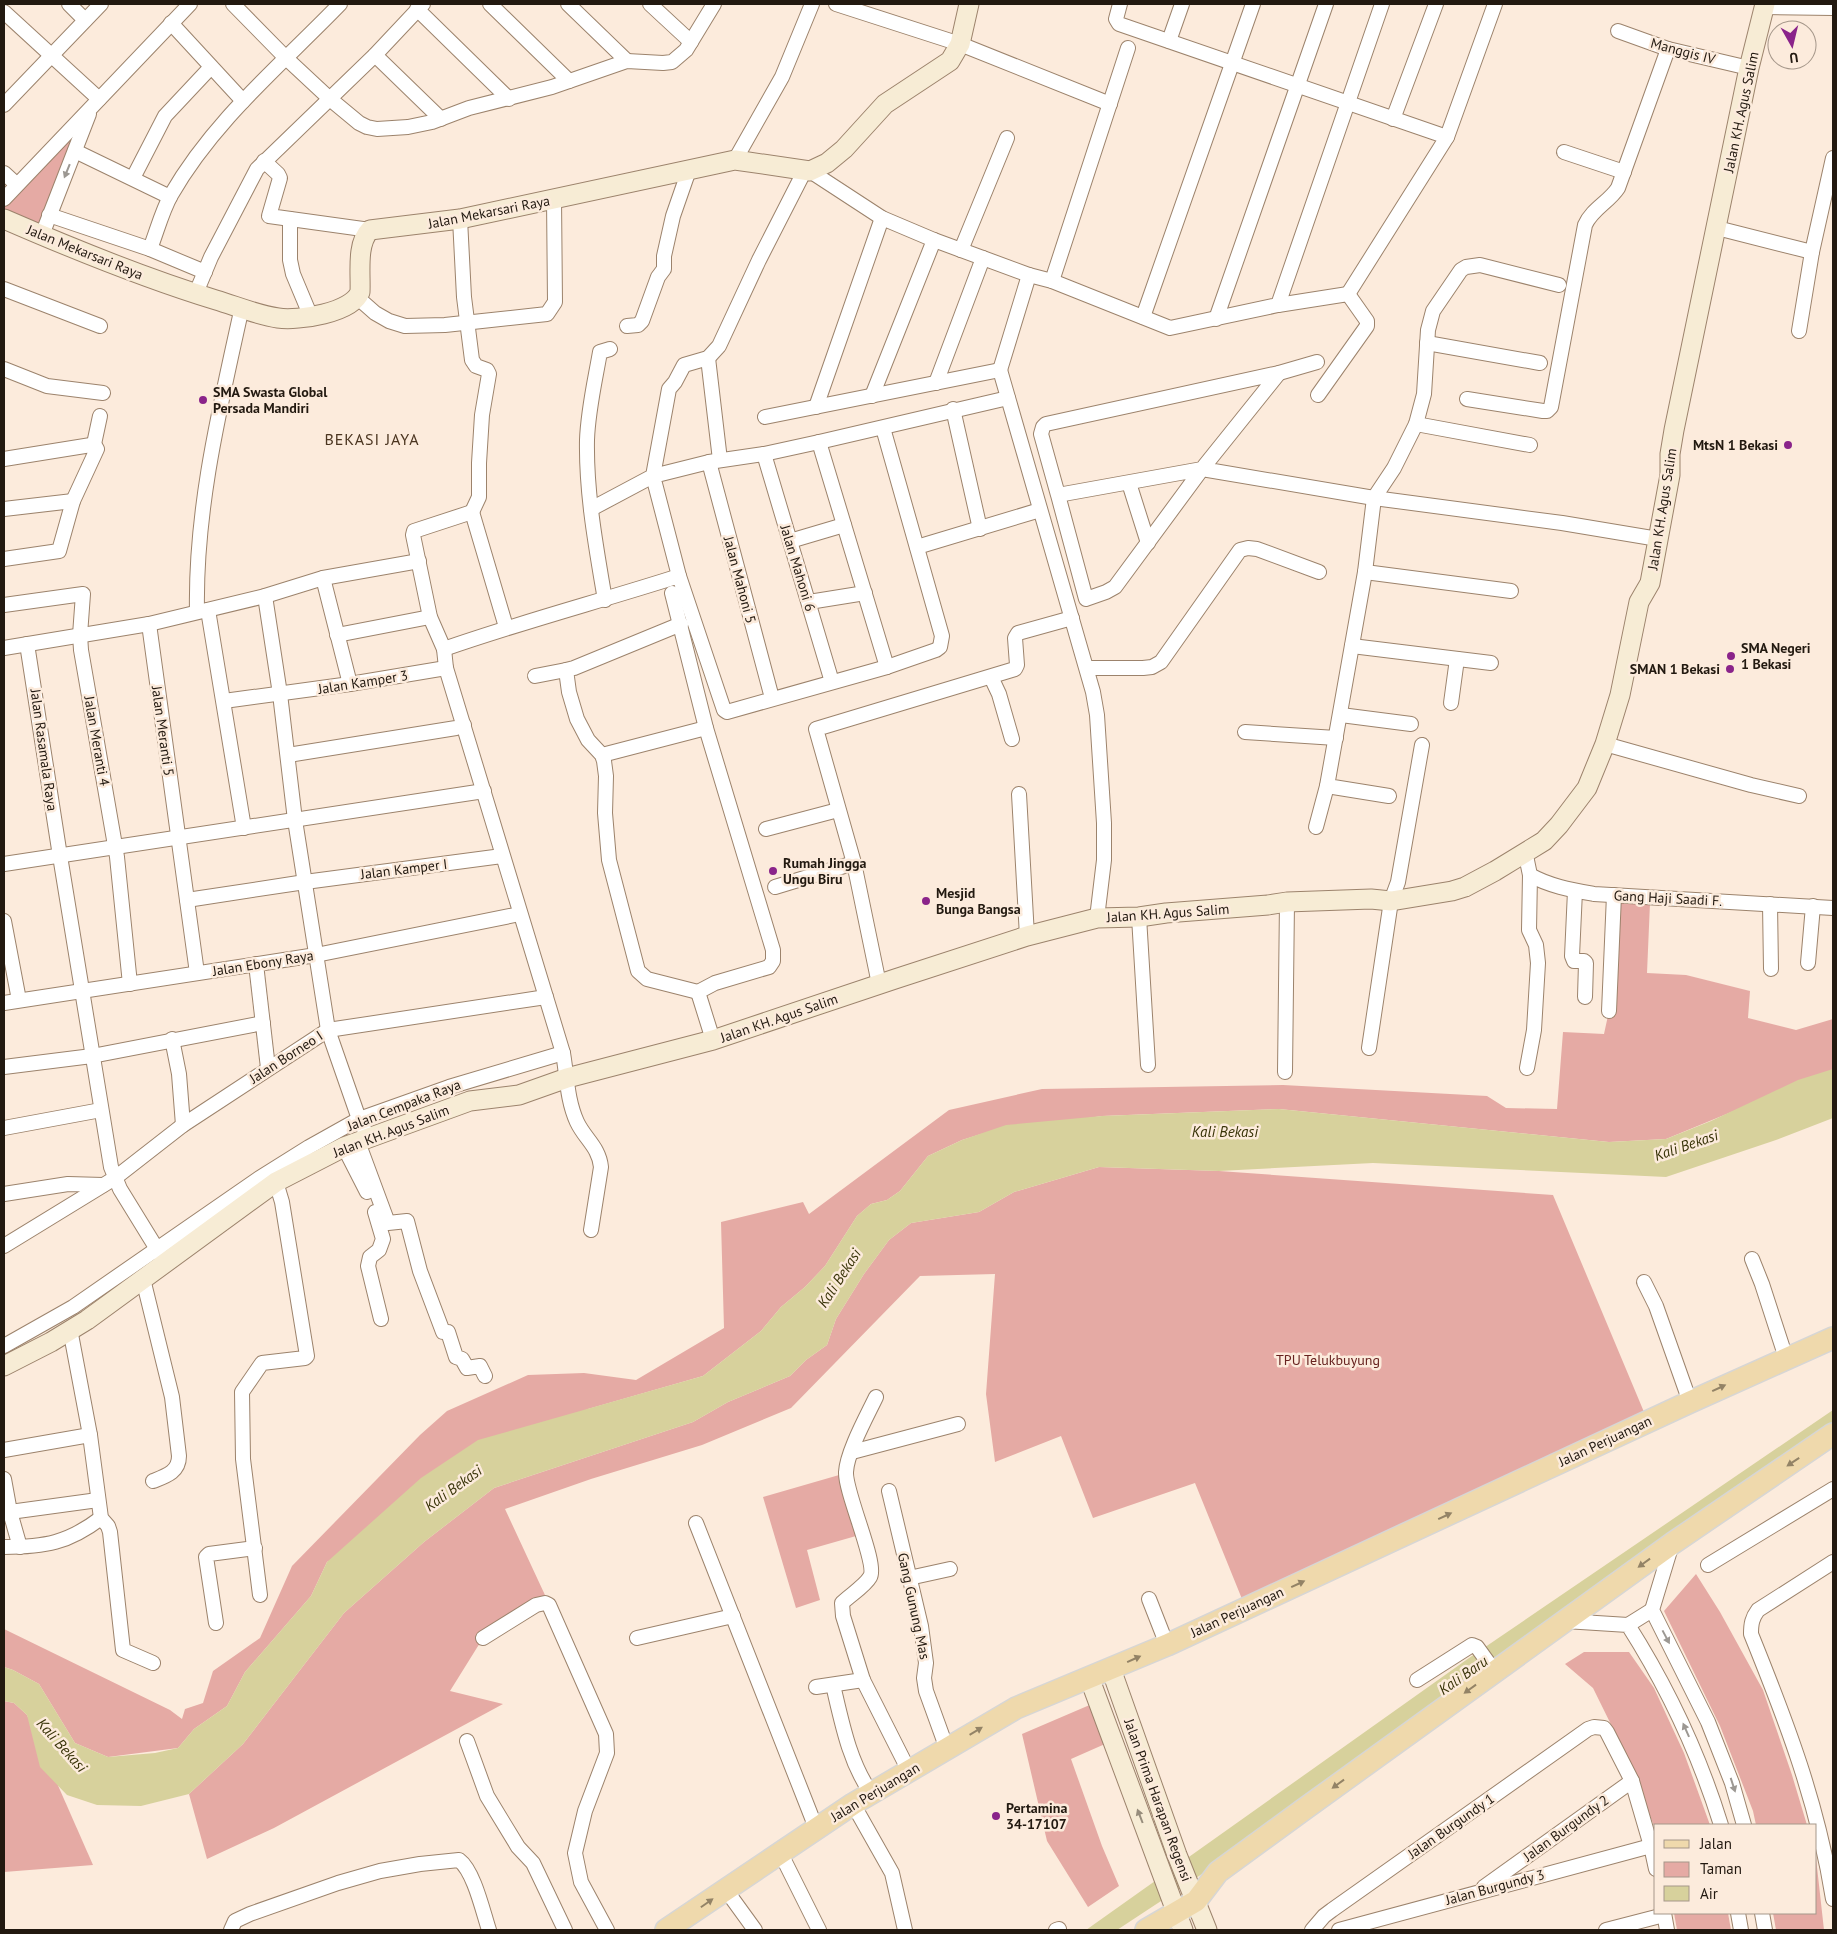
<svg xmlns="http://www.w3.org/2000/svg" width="1837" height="1934" font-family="'PT Sans',sans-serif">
<rect width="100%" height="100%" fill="#fcebdc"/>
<!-- green -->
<g fill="#e5aaa4">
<path d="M91 109 42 235 4 219V199Z"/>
<path d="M1614 895 1650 903 1647 973 1686 975 1750 991 1748 1018 1796 1030 1833 1019V1070L1666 1139 1609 1142 1279 1109 1102 1116 981 1134 962 1140 928 1156 900 1191 887 1200 871 1204 857 1216 825 1266 805 1287 781 1307 761 1331 703 1376 588 1409 327 1562 311 1596 245 1672 227 1706 194 1729 178 1748 108 1757 75 1743 39 1684 13 1670 4 1667V1629L170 1710 182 1719 185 1709 203 1703 213 1671 260 1638 292 1566 420 1435 447 1411 528 1375 584 1373 636 1380 724 1328 721 1222 803 1202 809 1214 949 1110 1042 1089 1283 1085 1487 1096 1506 1108 1557 1109 1563 1032 1604 1034 1609 1011Z"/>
<path d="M1099 1167 1219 1171 1553 1195 1644 1412 1242 1599 1195 1483 1093 1518 1061 1436 995 1462 986 1394 995 1274 920 1276 791 1408 702 1445 591 1479 505 1509 551 1608 549 1605 483 1638 450 1691 503 1704 274 1828 207 1859 189 1794 243 1744 344 1613 424 1542 494 1488 693 1422 728 1402 790 1376 806 1360 827 1345 836 1319 864 1274 889 1240 911 1223 979 1212 1014 1192Z"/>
<path d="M846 1473 863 1534 807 1550 820 1600 796 1608 763 1497Z"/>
<path d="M1696 1574 1720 1612 1763 1690 1792 1775 1807 1825H1756L1753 1811 1720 1726 1664 1611Z"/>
<path d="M1584 1652H1629L1654 1688 1684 1753 1710 1825H1656V1831L1627 1757 1593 1688 1565 1664Z"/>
<path d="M4 1701 14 1703 27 1715 93 1865 4 1872Z"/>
<path d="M1092 1704 1105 1744 1071 1759 1102 1846 1119 1886 1088 1907 1047 1841 1022 1734Z"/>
<path d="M1816 1858 1824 1930H1776L1773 1913H1816Z"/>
<path d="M1674 1913H1728L1731 1930H1677Z"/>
</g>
<!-- water -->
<g fill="#d7d19c">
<path d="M1833 1069V1118L1776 1140 1666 1177 1373 1163 1219 1171 1099 1167 1014 1192 979 1212 911 1223 889 1240 864 1274 836 1319 827 1345 806 1360 790 1376 728 1402 693 1422 494 1488 424 1542 344 1613 243 1744 189 1794 141 1806 97 1805 67 1795 40 1767 27 1715 14 1703 4 1701V1667L13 1670 39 1684 75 1743 108 1757 155 1753 178 1748 194 1729 227 1706 245 1672 311 1596 327 1562 421 1478 478 1440 703 1376 761 1331 781 1307 805 1287 825 1266 857 1216 871 1204 887 1200 900 1191 928 1156 962 1140 1006 1125 1102 1116 1279 1109 1609 1142 1666 1139 1711 1121 1798 1080Z"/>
<path d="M1833 1410V1426L1476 1673 1199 1876 1117 1930H1086L1469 1658Z"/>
</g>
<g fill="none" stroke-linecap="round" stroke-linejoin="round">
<defs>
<g id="street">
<path d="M69 4 85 20"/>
<path d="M233 4 286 58 330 99 359 123 367 127 377 129 408 127 432 122 469 108 552 87 627 61 663 63 672 62 686 50 714 4"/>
<path d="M490 4 569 81"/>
<path d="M568 4 627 61"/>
<path d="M650 4 691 42"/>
<path d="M836 4 960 44 1110 104"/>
<path d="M1120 4 1116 19 1119 24 1447 137"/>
<path d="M1764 7 1833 8"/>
<path d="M417 9 509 99"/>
<path d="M4 12 99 99"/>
<path d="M171 23 243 101"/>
<path d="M1618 31 1668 49 1749 68"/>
<path d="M1169 41 1182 4"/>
<path d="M375 55 441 119"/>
<path d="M4 105 101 4"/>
<path d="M1393 119 1436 4"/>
<path d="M75 151 170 197"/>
<path d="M1564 152 1624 172"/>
<path d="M735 160 782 77 812 4"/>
<path d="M264 161 278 174 280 178 269 216 370 230"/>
<path d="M810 171 882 218 934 240 1029 275 1052 281 1170 328 1278 305 1382 4"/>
<path d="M4 173 16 184"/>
<path d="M133 178 165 116 211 67"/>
<path d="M4 199 190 4"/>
<path d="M49 215 150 249 205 272"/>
<path d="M290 219V260L293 274 311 317"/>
<path d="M460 219 464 297 472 360 476 366 487 370 489 374 482 415 479 463V497L472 512"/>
<path d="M1717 228 1812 252"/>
<path d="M42 235 89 114"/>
<path d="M150 249C157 231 162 211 171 195 214 120 281 65 340 4"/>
<path d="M961 250 1007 138"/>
<path d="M1052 281 1128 48"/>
<path d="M4 289 100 326"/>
<path d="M196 293 211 257 257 169 375 55 423 4"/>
<path d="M1348 294 1447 137 1495 4"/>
<path d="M358 298 375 313 389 321 405 326 445 325 547 314 555 302 554 199"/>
<path d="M1278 305 1348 294 1367 321V326L1318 395"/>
<path d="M1143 317 1253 4"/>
<path d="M1216 319 1326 4"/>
<path d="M627 326 638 325 642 321 658 277 664 269V256L673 216 689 170"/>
<path d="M1799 331 1812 252 1833 158"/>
<path d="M1427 343 1540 363"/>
<path d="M708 358 720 460"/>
<path d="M4 369 47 386 103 393"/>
<path d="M1000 370 1093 692 1097 715 1104 823V860L1097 918"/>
<path d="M1000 370 1029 275"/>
<path d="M1279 373 1317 362"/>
<path d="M936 383 983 258"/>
<path d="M872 396 934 240"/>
<path d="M1467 399 1543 411H1547L1551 407 1585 225C1592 209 1609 202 1618 188L1668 49"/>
<path d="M816 407 882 218"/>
<path d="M953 409 980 529"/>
<path d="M765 417 1000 370"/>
<path d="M1416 424 1530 445"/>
<path d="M819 442 887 667"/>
<path d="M94 444 100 416"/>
<path d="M764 454 832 682"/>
<path d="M4 459 91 445 94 444 97 449 73 501 59 551 4 559"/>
<path d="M709 462 772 698"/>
<path d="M1129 483 1148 543"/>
<path d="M1058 495 1041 434 1043 427 1046 424 1279 373 1202 469 1058 495 1086 599 1106 592 1115 587 1202 469 1374 498 1562 523 1658 539"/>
<path d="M4 509 73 501"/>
<path d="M591 509 653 476 669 389 675 382 684 365 708 358 719 346 759 260 805 170"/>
<path d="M790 541 844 525"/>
<path d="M917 547 1040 510"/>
<path d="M1365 572 1511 591"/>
<path d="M679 576 653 476 709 462 764 454 819 442 1008 398"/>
<path d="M323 578 350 684"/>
<path d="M672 593 706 728 773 950V961L769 967 715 983 698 992 713 1040"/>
<path d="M265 596 280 694 295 820 328 1030 359 1119 368 1137"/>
<path d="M605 600C596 547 586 493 587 440 588 410 595 381 600 352L610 349"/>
<path d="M809 602 865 593"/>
<path d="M4 605 83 594 80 635 81 650 117 857 130 984"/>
<path d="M208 610 244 828"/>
<path d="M197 611C195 509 220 407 242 307"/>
<path d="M149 624 197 973"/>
<path d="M681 624 574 668 566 670 569 692 577 719 588 740 602 755 604 761 606 776 605 813 609 860 638 971 647 979 698 992"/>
<path d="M506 627 472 512 414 531 413 535 430 617 444 649 446 668 563 1053C567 1076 567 1100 577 1122 585 1139 599 1147 601 1167L591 1230"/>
<path d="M337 635 430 617"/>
<path d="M27 644 60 856 111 1167 120 1189 160 1254 168 1262"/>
<path d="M1352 646 1491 663"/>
<path d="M4 648 149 624 265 596 323 578 419 561"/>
<path d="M444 649C521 622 601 601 679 576L724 710 727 712 887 667 936 650 940 647 942 636 883 428"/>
<path d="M1087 668H1143L1152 667 1161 662 1240 550 1248 548 1257 549 1319 572"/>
<path d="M535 676 566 670"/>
<path d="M991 677 999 694 1012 739"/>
<path d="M224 701 350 684 446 668"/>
<path d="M1451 703 1457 659"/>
<path d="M1341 715 1411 724"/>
<path d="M1245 732 1336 738"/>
<path d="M1605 744 1751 785 1799 796"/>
<path d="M288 755 456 728 464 725"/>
<path d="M602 755 706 728"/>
<path d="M1019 794 1027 936"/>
<path d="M1389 796 1327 786 1365 572 1374 498 1394 468 1416 424 1424 394 1428 330 1433 311 1461 270 1466 267 1480 265 1559 285"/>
<path d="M1316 827 1327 786"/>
<path d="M766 829 838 810"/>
<path d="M1525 851 1530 875C1549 886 1572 890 1594 894L1833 908"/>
<path d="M4 864 484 791"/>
<path d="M775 887 854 863"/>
<path d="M1575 891 1572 956 1574 961H1584L1586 963 1585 997"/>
<path d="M187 900 305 882 502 856"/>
<path d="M1770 904 1771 969"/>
<path d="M1139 917 1148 1065"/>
<path d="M4 921 19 1000"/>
<path d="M1808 963 1813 906"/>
<path d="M256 964 268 1068"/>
<path d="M879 984 854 863 816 729 1015 669 1017 665 1015 638 1018 633 1072 618"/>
<path d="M4 1003 316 955 520 914"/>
<path d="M1609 1011 1614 895"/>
<path d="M172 1039 179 1074 183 1125"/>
<path d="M1369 1048 1391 901 1398 882 1422 745"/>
<path d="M4 1067 92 1056 263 1023"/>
<path d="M1527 1068 1534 1030 1538 963 1536 945 1529 930 1530 875"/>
<path d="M1285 1072 1287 902"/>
<path d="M4 1128 101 1110"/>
<path d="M358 1142 388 1223 407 1221 420 1271 443 1332H448L456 1357 462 1359 467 1368 480 1366 485 1376"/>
<path d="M344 1147 367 1192"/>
<path d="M4 1194 68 1184 103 1185"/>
<path d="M375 1212 383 1239 379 1250 370 1257 368 1266 381 1319"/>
<path d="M4 1246 115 1178 183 1125 328 1030 546 997"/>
<path d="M1752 1259 1762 1284 1786 1358"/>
<path d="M143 1279 172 1397 179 1456C179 1472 166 1476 153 1481"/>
<path d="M1644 1282 1656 1306 1690 1402"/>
<path d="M70 1329 90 1435 101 1518 108 1526 110 1532 123 1650 153 1663"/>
<path d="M4 1346 73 1307 258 1179 309 1147 359 1119 449 1087 563 1053"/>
<path d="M876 1397C867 1416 847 1452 846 1472 845 1493 878 1564 870 1577 865 1586 850 1595 842 1603L843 1616 863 1680 909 1771"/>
<path d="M4 1450 90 1435"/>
<path d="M852 1452 958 1424"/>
<path d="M4 1479 10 1512 20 1547"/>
<path d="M889 1491 921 1626 926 1663 924 1678 926 1691 947 1749"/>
<path d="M10 1512 98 1500"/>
<path d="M696 1523 816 1828"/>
<path d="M1672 1544 1652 1610 1708 1722 1732 1783 1744 1825"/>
<path d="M4 1547C45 1547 68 1543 101 1518"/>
<path d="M1833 1562 1758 1610C1752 1618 1751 1624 1751 1634 1787 1723 1818 1804 1833 1899"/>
<path d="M1708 1565 1833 1489"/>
<path d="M909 1578 950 1569"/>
<path d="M260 1595 243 1459 242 1392 262 1363 305 1358 307 1356 282 1202 276 1182"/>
<path d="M1149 1599 1167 1645"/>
<path d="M1565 1621 1628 1625C1668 1688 1699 1754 1721 1825"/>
<path d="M216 1623 206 1557 209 1554 255 1548"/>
<path d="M1628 1625 1652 1610"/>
<path d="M483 1638 536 1605 545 1603 549 1605 606 1734 607 1753 585 1811 575 1853 581 1882 607 1930"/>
<path d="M637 1638 733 1616"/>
<path d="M1417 1680 1472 1645 1477 1647 1495 1672"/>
<path d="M833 1685C842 1723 849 1761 871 1793"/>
<path d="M816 1687 863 1680"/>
<path d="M467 1741 487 1796 518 1847 533 1863 565 1930"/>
<path d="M853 1804 892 1873 905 1930"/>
<path d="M780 1852 819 1930"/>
<path d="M1484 1887 1632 1781"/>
<path d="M726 1890 755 1930"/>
<path d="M1664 1913 1667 1930"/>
<path d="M1738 1913 1741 1930"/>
<path d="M1762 1913 1765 1930"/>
<path d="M231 1930 235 1921 250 1914 338 1883 380 1871 420 1864 459 1860C474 1871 483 1912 489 1930"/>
<path d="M1056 1930 1059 1929"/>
<path d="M1312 1930 1324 1916 1332 1910 1588 1729 1594 1727 1604 1728 1607 1732 1632 1781 1651 1846 1656 1869"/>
<path d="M1339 1930 1651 1846"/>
<path d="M1606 1930 1664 1915"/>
</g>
<g id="secondary">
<path d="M4 219C73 249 144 278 216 300 236 306 257 315 278 318 298 321 352 313 360 292 361 274 356 244 370 230L460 219 735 160 810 171 827 163 844 149 885 104 950 61 960 44 969 4"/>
<path d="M4 1366 51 1342 87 1320 276 1182 344 1147 470 1101 519 1095 567 1078 713 1040 895 979 1027 936 1097 918 1139 917 1166 913 1268 905 1287 902 1371 899 1391 901 1452 891 1465 887 1495 871 1544 841 1559 825 1587 788 1605 744 1620 695 1639 602 1650 583 1670 475V454L1674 430 1749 68 1765 4"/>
<path d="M1111 1669 1177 1855 1207 1930"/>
<path d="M1089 1677 1183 1930"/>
</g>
<g id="primary">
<path d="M666 1930 853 1804 1016 1708 1167 1645 1690 1402 1833 1338"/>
<path d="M1146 1930 1196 1901 1218 1872 1303 1810 1673 1543 1833 1434"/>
</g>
</defs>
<!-- street casing -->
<use href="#street" stroke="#9c836c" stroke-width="16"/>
<!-- secondary casing -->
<use href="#secondary" stroke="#9c836c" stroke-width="21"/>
<!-- primary casing -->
<use href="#primary" stroke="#d7d6d4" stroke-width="24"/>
<!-- street -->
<use href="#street" stroke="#fff" stroke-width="14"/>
<!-- secondary -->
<use href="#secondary" stroke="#f7ecd5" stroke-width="19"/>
<!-- primary -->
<use href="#primary" stroke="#efd9ac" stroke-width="21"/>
</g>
<!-- one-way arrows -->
<defs><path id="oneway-solid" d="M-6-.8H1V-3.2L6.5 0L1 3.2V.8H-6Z" transform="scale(1.25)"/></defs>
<g fill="#9c9893">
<use href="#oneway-solid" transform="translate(67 171) rotate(112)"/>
<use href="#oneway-solid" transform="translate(1666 1637) rotate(62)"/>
<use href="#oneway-solid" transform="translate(1686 1730) rotate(-114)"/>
<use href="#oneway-solid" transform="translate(1733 1785) rotate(72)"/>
</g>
<g fill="#938366">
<use href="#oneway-solid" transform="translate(1719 1388) rotate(-25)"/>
<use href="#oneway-solid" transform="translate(1793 1462) rotate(146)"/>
<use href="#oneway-solid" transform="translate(1445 1516) rotate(-25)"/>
<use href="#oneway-solid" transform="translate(1644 1563) rotate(144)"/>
<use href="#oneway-solid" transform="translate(1298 1584) rotate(-25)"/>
<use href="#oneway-solid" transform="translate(1134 1659) rotate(-24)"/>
<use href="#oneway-solid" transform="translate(1470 1689) rotate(144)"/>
<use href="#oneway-solid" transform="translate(976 1731) rotate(-31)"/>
<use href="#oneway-solid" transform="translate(1338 1784) rotate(144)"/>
<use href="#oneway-solid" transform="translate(707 1903) rotate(-35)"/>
</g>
<use fill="#978d7c" href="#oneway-solid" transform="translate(1140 1816) rotate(-111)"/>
<!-- markers -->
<g fill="#8a238a" stroke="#fcebdc" stroke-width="2">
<circle cx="203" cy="400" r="5"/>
<circle cx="1788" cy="445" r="5"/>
<circle cx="1731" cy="656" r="5"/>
<circle cx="1730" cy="669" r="5"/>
<circle cx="773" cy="871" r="5"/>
<circle cx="926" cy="901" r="5"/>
<circle cx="996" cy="1816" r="5"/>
</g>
<g text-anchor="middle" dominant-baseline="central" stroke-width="5" stroke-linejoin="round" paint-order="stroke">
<!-- street labels -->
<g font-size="14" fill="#221910" stroke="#fcebdc">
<text transform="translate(1683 51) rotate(15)">Manggis IV</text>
<text transform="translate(1741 112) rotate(-78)">Jalan KH. Agus Salim</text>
<text transform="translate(489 212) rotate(-11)">Jalan Mekarsari Raya</text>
<text transform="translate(85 252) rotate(22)">Jalan Mekarsari Raya</text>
<text transform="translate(1662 509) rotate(-81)">Jalan KH. Agus Salim</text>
<text transform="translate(798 568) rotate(73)">Jalan Mahoni 6</text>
<text transform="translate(740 580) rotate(75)">Jalan Mahoni 5</text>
<text transform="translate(363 682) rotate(-9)">Jalan Kamper 3</text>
<text transform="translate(163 731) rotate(82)">Jalan Meranti 5</text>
<text transform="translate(97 741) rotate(80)">Jalan Meranti 4</text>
<text transform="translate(44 750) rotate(82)">Jalan Rasamala Raya</text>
<text transform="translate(404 869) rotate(-7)">Jalan Kamper I</text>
<text transform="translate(1668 898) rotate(3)">Gang Haji Saadi F.</text>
<text transform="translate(1168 913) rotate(-4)">Jalan KH. Agus Salim</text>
<text transform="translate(263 963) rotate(-9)">Jalan Ebony Raya</text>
<text transform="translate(779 1018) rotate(-19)">Jalan KH. Agus Salim</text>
<text transform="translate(286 1057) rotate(-33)">Jalan Borneo I</text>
<text transform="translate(404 1105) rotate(-21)">Jalan Cempaka Raya</text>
<text transform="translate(391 1131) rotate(-21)">Jalan KH. Agus Salim</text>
<text transform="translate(1605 1441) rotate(-25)">Jalan Perjuangan</text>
<text transform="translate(914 1606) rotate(78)">Gang Gunung Mas</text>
<text transform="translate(1237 1612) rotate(-25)">Jalan Perjuangan</text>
<text transform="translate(875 1792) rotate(-31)">Jalan Perjuangan</text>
<text transform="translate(1158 1800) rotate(70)">Jalan Prima Harapan Regensi</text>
<text transform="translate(1451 1826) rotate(-35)">Jalan Burgundy 1</text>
<text transform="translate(1566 1828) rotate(-36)">Jalan Burgundy 2</text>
<text transform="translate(1495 1887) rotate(-15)">Jalan Burgundy 3</text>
</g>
<!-- poi labels -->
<g font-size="14" font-weight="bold" fill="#221910" stroke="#fcebdc" text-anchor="start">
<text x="213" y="392">SMA Swasta Global<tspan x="213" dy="16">Persada Mandiri</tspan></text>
<text x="1778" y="445" text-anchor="end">MtsN 1 Bekasi</text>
<text x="1741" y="648">SMA Negeri<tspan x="1741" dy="16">1 Bekasi</tspan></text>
<text x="1720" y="669" text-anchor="end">SMAN 1 Bekasi</text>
<text x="783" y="863">Rumah Jingga<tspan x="783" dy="16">Ungu Biru</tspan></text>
<text x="936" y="893">Mesjid<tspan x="936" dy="16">Bunga Bangsa</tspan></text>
<text x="1006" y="1808">Pertamina<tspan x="1006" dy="16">34-17107</tspan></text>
</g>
<!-- park labels -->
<g font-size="14" fill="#67221f" stroke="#fcebdc">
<text x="1328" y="1360">TPU Telukbuyung</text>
</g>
<!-- water labels -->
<g font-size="15" font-style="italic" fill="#393409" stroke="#fcebdc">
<text x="1225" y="1131">Kali Bekasi</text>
<text transform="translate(1686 1145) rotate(-19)">Kali Bekasi</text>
<text transform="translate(839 1278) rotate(-57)">Kali Bekasi</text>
<text transform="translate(453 1488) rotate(-36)">Kali Bekasi</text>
<text transform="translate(1463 1675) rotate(-35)">Kali Baru</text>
<text transform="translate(62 1745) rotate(48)">Kali Bekasi</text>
</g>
<!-- quarter labels -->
<g font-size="16" letter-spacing="1" fill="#4b3520" stroke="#fcebdc">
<text x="372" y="439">BEKASI JAYA</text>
</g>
</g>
<!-- border -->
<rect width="1837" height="1934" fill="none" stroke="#221910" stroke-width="10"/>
<!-- legend -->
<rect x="1654" y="1824" width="162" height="90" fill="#fcebdc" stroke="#a5978a"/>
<rect x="1664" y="1840" width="25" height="8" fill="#efd9ac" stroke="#a5978a"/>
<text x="1700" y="1849" font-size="15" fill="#221910">Jalan</text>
<rect x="1664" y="1862" width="25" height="15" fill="#e5aaa4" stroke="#a5978a"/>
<text x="1700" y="1874" font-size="15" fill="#221910">Taman</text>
<rect x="1664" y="1886" width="25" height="15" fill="#d7d19c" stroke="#a5978a"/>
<text x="1700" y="1899" font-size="15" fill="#221910">Air</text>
<!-- north arrow -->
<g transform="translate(1792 45) rotate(172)"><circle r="24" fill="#fcebdc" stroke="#a5978a"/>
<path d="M0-4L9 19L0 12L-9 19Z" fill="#8a238a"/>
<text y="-8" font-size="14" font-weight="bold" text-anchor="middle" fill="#221910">U</text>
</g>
</svg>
